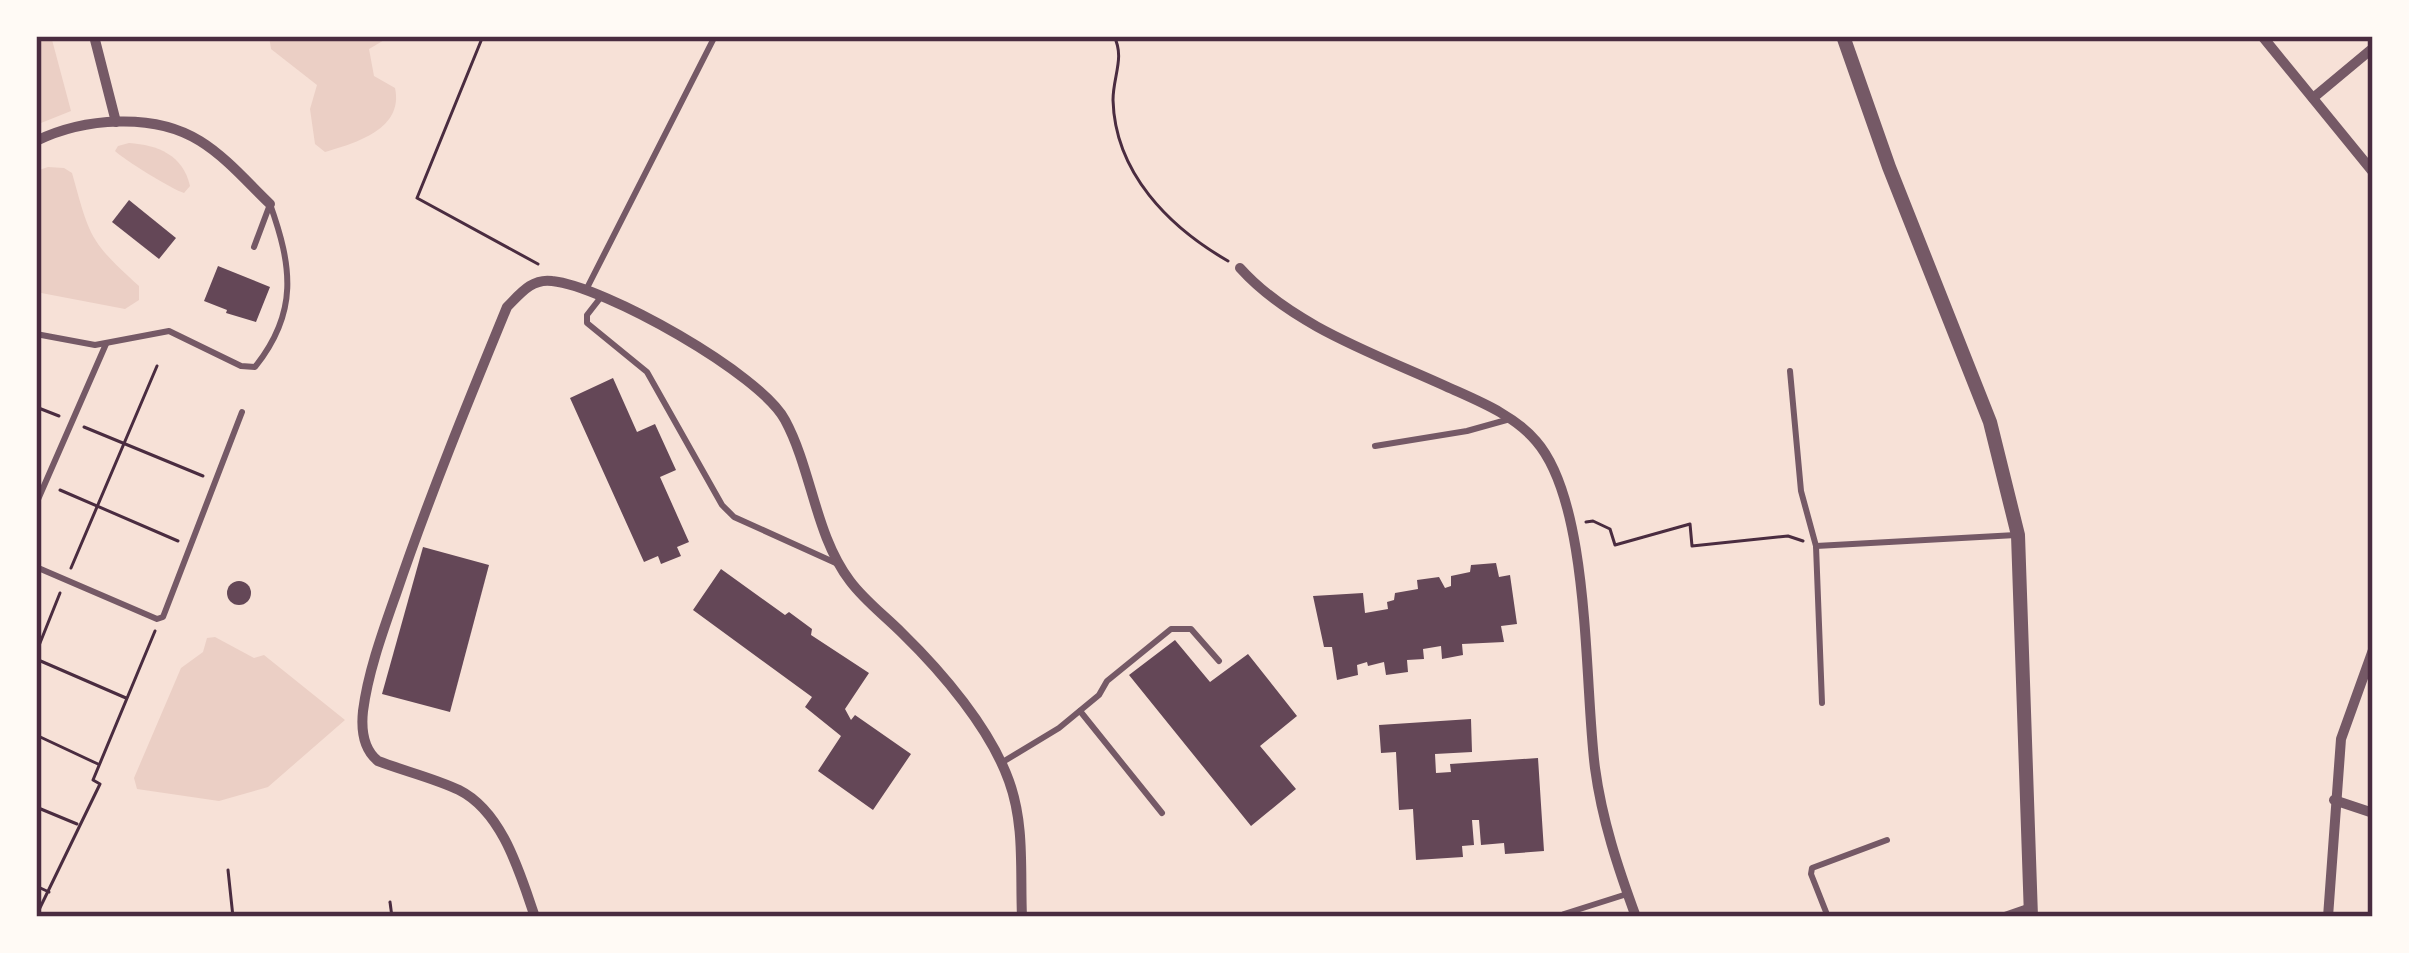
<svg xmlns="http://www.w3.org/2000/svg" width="2409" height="953" font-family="Arial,sans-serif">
<rect width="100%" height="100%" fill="#f7e1d7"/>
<!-- green -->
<g fill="#ebcfc5">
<path d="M36 36H51L71 111 36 125Z"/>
<path d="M269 36H422L386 39 369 49 374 76 395 88C404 129 356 143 325 152L315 144 310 109 317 85 271 49Z"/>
<path d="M129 143C158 145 183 155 190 186L184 193C173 190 123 159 115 151L118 146Z"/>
<path d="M48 167 64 168 72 173C90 237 89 241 139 286V300L125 309 36 292V171Z"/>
<path d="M215 637 254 658 264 655 345 720 268 787 219 801 137 789 134 778 181 668 203 652 207 638Z"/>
</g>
<!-- building -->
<g fill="#644757">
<path d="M129 200 176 238 159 259 112 222Z"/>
<path d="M218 266 270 287 256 322 226 313 227 310 204 301Z"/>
<path d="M613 378 637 432 655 424 676 470 660 477 689 542 677 547 681 556 661 564 658 556 644 562 570 398Z"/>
<path d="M423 547 489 565 450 712 382 694Z"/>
<path d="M1496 563 1499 577 1510 575 1517 624 1501 626 1504 642 1462 644 1463 655 1442 659 1441 646 1423 649 1424 659 1407 660 1408 672 1386 675 1384 662 1368 666 1367 662 1357 665 1358 675 1337 680 1332 647H1324L1313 596 1363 593 1365 613 1388 609 1387 602 1394 600 1395 593 1418 589 1417 580 1439 577 1445 588 1451 586V576L1470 572 1471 565Z"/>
<path d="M721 569 785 615 789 612 812 629 811 635 869 673 845 709 851 720 855 715 911 754 873 810 818 771 841 736 805 707 812 697 693 610Z"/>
<circle cx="239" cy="593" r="12"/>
<path d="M1175 640 1210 682 1248 654 1297 716 1260 746 1296 789 1251 826 1129 675Z"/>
<path d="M1471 719 1472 752 1435 754 1436 773 1451 772 1450 764 1538 758 1544 851 1505 854 1504 843 1481 845 1479 820H1472L1474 845 1462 846 1463 857 1416 860 1413 809 1399 810 1396 752 1381 753 1379 725Z"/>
</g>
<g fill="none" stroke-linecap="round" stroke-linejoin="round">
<!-- path -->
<g stroke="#4a2c40" stroke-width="3">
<path d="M483 36 417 198 538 264"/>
<path d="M1114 36C1125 58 1113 76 1113 100 1115 173 1169 227 1228 261"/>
<path d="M36 407 59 416"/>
<path d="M84 427 203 476"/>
<path d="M60 490 178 541"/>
<path d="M1586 522 1593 521 1610 529 1615 545 1690 524 1692 546 1788 536 1803 541"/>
<path d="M71 568 157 366"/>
<path d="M36 653 60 593"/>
<path d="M36 659 126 698"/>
<path d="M36 735 98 764"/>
<path d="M36 807 77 824"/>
<path d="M228 870 233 917"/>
<path d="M36 886 49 892"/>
<path d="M390 902 392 917"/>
<path d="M36 916 100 784 93 780 155 631"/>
</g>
<!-- service -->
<g stroke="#755966" stroke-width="6">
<path d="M254 247 269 207"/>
<path d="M586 290 715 36"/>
<path d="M601 297 587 315V323L647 372 722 505 734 517 838 564"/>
<path d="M36 334 95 345 169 331 241 366 255 367C299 312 292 266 270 204"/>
<path d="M1790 371 1801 491 1816 546 1822 703"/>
<path d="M1375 446 1467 431 1510 419"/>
<path d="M36 504 106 344"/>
<path d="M1816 546 2016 535"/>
<path d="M36 567 157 619 163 617 242 412"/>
<path d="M1080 711 1162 813"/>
<path d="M1001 763 1059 728 1099 695 1107 681 1171 629H1191L1219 661"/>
<path d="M1564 914 1627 894"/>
<path d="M1828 917 1811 874 1812 868 1887 840"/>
</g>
<!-- minor -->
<g stroke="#755966" stroke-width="10">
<path d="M94 36 116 122"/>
<path d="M2262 36 2373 172"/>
<path d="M2313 98 2373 48"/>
<path d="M36 141C83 118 154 112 200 141 226 157 248 183 270 204"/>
<path d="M1240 268C1293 327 1381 356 1452 389 1481 402 1515 416 1536 441 1591 504 1584 683 1595 768 1602 820 1618 868 1636 917"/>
<path d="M2334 800 2373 813"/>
<path d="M535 917C520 874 503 812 459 790 434 778 404 771 378 761 363 749 361 730 363 711 368 672 383 631 396 594 429 497 468 402 507 307 520 294 532 278 552 281 604 286 761 374 785 420 812 470 815 535 850 581 864 600 885 616 902 633 942 672 990 728 1009 781 1025 825 1020 871 1022 917"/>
<path d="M2005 917 2031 908"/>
<path d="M2328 917 2341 739 2373 650"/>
</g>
<!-- tertiary -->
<path stroke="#755966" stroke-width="14" d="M1843 36 1889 167 1990 422 2018 535 2031 917"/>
</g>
<!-- border -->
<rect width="2409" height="953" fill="none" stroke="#fffaf5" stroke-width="78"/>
<rect x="39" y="39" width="2331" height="875" fill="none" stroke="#4a2c40" stroke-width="4.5"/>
</svg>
